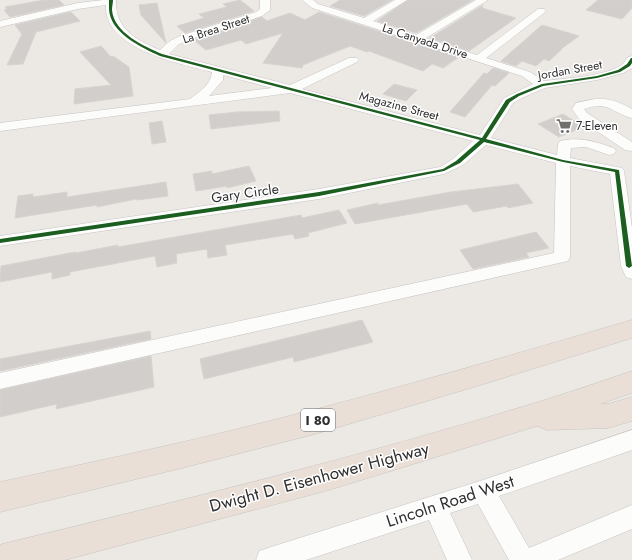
<svg xmlns="http://www.w3.org/2000/svg" width="632" height="560" font-family="Jost,sans-serif">
<rect width="100%" height="100%" fill="#ece8e4"/>
<!-- building -->
<g fill="#d1cecb" stroke="#d7d4d0">
<path d="M44 0H59L64 5 10 17 4 10 7 9 5 7Z"/>
<path d="M240 0 254 11 185 33 177 26 204 18 199 14 227 7 223 4Z"/>
<path d="M340 0H392L364 16 330 6Z"/>
<path d="M408 0H473L416 33 377 21Z"/>
<path d="M598 0H632V8L622 19 586 10Z"/>
<path d="M157 3 166 43 141 15 139 5Z"/>
<path d="M483 5 482 8 516 18 469 51 430 38Z"/>
<path d="M71 12 80 21 36 32 23 64 7 65 22 34 15 25Z"/>
<path d="M319 12 459 57 443 68 432 64 423 71 369 51 367 52 350 46 303 65 302 68 263 63 283 33 246 44 241 40 206 50 194 40 262 17 267 21 290 13 305 20Z"/>
<path d="M542 25 579 36 561 49H562L549 61 544 59 536 66 522 61 516 66 501 61Z"/>
<path d="M101 46 111 57 113 56 129 67 133 96 74 104 75 89 111 85 80 52Z"/>
<path d="M493 68 509 73 495 86 492 85 465 117 450 112 484 73 487 74Z"/>
<path d="M394 84 417 90 406 101 383 94Z"/>
<path d="M279 111 280 121 211 129 209 115 237 112Z"/>
<path d="M563 114 584 127 559 137 538 124Z"/>
<path d="M162 121 166 142 152 144 149 123Z"/>
<path d="M249 166 256 181 227 188V186L196 191 193 174 212 171V174Z"/>
<path d="M166 182 168 196 137 200 136 199 97 207V205L15 218 18 196 33 194V197L67 192V197Z"/>
<path d="M518 184 533 203 508 208 507 206 473 212 467 204 355 224 347 210 378 203V205L451 192Z"/>
<path d="M339 210 347 223 308 233 309 236 295 239 293 234 225 245 227 255 208 258 207 249 176 254 177 263 157 267 155 256 70 272V275L52 279V272L0 282 1 266 75 252 76 253 118 245V247L301 215 302 218Z"/>
<path d="M536 232 549 248 526 253 529 257 473 269 460 250Z"/>
<path d="M362 320 373 342 294 362 293 357 204 379 200 359Z"/>
<path d="M150 331 151 339 0 371V359Z"/>
<path d="M151 356 154 387 56 409 57 404 0 417V390Z"/>
</g>
<g fill="none" stroke-linecap="round" stroke-linejoin="round">
<defs>
<g id="minor">
<path d="M103 0H116C115 29 136 40 160 50L170 41 180 36 256 12 260 9V0H270V10L262 16 188 40 178 45 169 54 290 85 349 58H357L359 60 357 62 302 89 480 135 504 98 533 84 522 76 312 8 302 0H313L318 4 364 18 395 0H407L373 21 416 35 476 0H488L426 38 477 55 538 9H544L546 11 544 13 486 58 530 72 544 81C566 78 605 77 623 64 625 62 626 59 628 57L632 56V68L623 73 597 80 545 88 522 98 513 103 491 138 557 155 558 144 560 141C580 136 596 142 614 148L616 151 614 154 609 155 586 147 571 148 570 158 617 167 622 168 624 171 632 228V279L626 277 621 266 610 174 570 166V257L568 261 0 389V373L554 253 556 163 486 145 463 165 444 174 319 199 0 246V236L319 189 440 167 453 159 473 141 290 93 0 131V123L190 99C200 91 211 85 212 72 181 64 103 49 106 5L78 9 0 27V21L78 3ZM223 75 272 88 209 96 223 80Z"/>
<path d="M595 99C609 98 620 102 632 109V118C612 113 608 100 584 109L587 113 632 142V151L625 150 579 119 572 109 576 103Z"/>
<path d="M632 430V450L499 496 529 548 632 505V529L558 560H509L478 504 450 513 472 560H447L429 520 306 560H256L259 551 268 548 483 480Z"/>
</g>
<g id="highway">
<path d="M632 320V338L474 387 315 434 182 468 0 512V482C88 463 175 445 262 423 386 392 509 356 632 320Z"/>
<path d="M632 371V393L600 404H608L632 397V421L608 428 547 430 537 426 329 490 65 560H0V545L2 544C181 501 359 457 535 403 568 393 600 382 632 371Z"/>
</g>
</defs>
<!-- minor casing -->
<use href="#minor" stroke="#c5c4c5" stroke-width="1"/>
<!-- highway casing -->
<use href="#highway" stroke="#c6c5c4" stroke-width="1"/>
<!-- minor -->
<use href="#minor" fill="#fcfcfb" fill-rule="evenodd"/>
<!-- highway -->
<use href="#highway" fill="#eadfd6" fill-rule="evenodd"/>
<defs>
<path id="cycleway" d="M109 0H113C113 3 112 6 112 10 114 33 144 46 162 54L482 138 506 100 517 94 542 84 597 76 618 70 627 64 631 58H632V63L630 66 620 72 597 78 543 86 519 96 510 102 486 139 563 160 619 170 632 266 629 268 626 266 615 172 563 162 484 142 460 163 444 171 319 196 0 243V239L319 192 443 169 456 161 480 140 160 56C141 47 110 33 109 9 109 6 109 3 109 0Z"/>
</defs>
<!-- cycleway casing -->
<use href="#cycleway" stroke="#fff" stroke-width="2"/>
<!-- cycleway -->
<use href="#cycleway" fill="#1b5e20" fill-rule="evenodd"/>
</g>
<!-- icons -->
<defs>
<symbol id="supermarket-bare" viewBox="-9 -9 18 18"><path d="M-6-5.5h2.5l.6 2H6L4.5 2H-2.5L-4.4-4H-6ZM-1.5 3.2a1.3 1.3 0 1 0 .1 0ZM3 3.2a1.3 1.3 0 1 0 .1 0Z" fill="#706f6e" stroke="#fff" stroke-width="2.5" paint-order="stroke"/></symbol>
</defs>
<g fill-rule="evenodd">
<use href="#supermarket-bare" x="553" y="115" width="22" height="22"/>
</g>
<g text-anchor="middle" dominant-baseline="central" stroke-width="3" stroke-linejoin="round" paint-order="stroke">
<!-- far-street labels -->
<g font-size="12" fill="#2e2e2e" stroke="#fff">
<text transform="translate(216 29) rotate(-18)">La Brea Street</text>
<text transform="translate(425 41) rotate(18)">La Canyada Drive</text>
<text transform="translate(570 70) rotate(-10)">Jordan Street</text>
<text transform="translate(399 106) rotate(15)">Magazine Street</text>
</g>
<!-- far-poi labels -->
<g font-size="12" fill="#2e2e2e" stroke="#fff" text-anchor="start">
<text x="576" y="126">7-Eleven</text>
</g>
<!-- shield labels -->
<rect fill="#fff" stroke="#6d6d6d" stroke-width="1" x="301" y="409" width="34" height="22" rx="3"/>
<g font-size="13" font-weight="bold" fill="#2e2e2e">
<text x="318" y="420">I 80</text>
</g>
<!-- street labels -->
<g font-size="14" fill="#2e2e2e" stroke="#fff">
<text transform="translate(245 193) rotate(-8)">Gary Circle</text>
</g>
<!-- near-street labels -->
<g font-size="17" fill="#2e2e2e" stroke="#fff">
<text transform="translate(319 477) rotate(-15)">Dwight D. Eisenhower Highway</text>
<text transform="translate(450 501) rotate(-18)">Lincoln Road West</text>
</g>
</g>
</svg>
